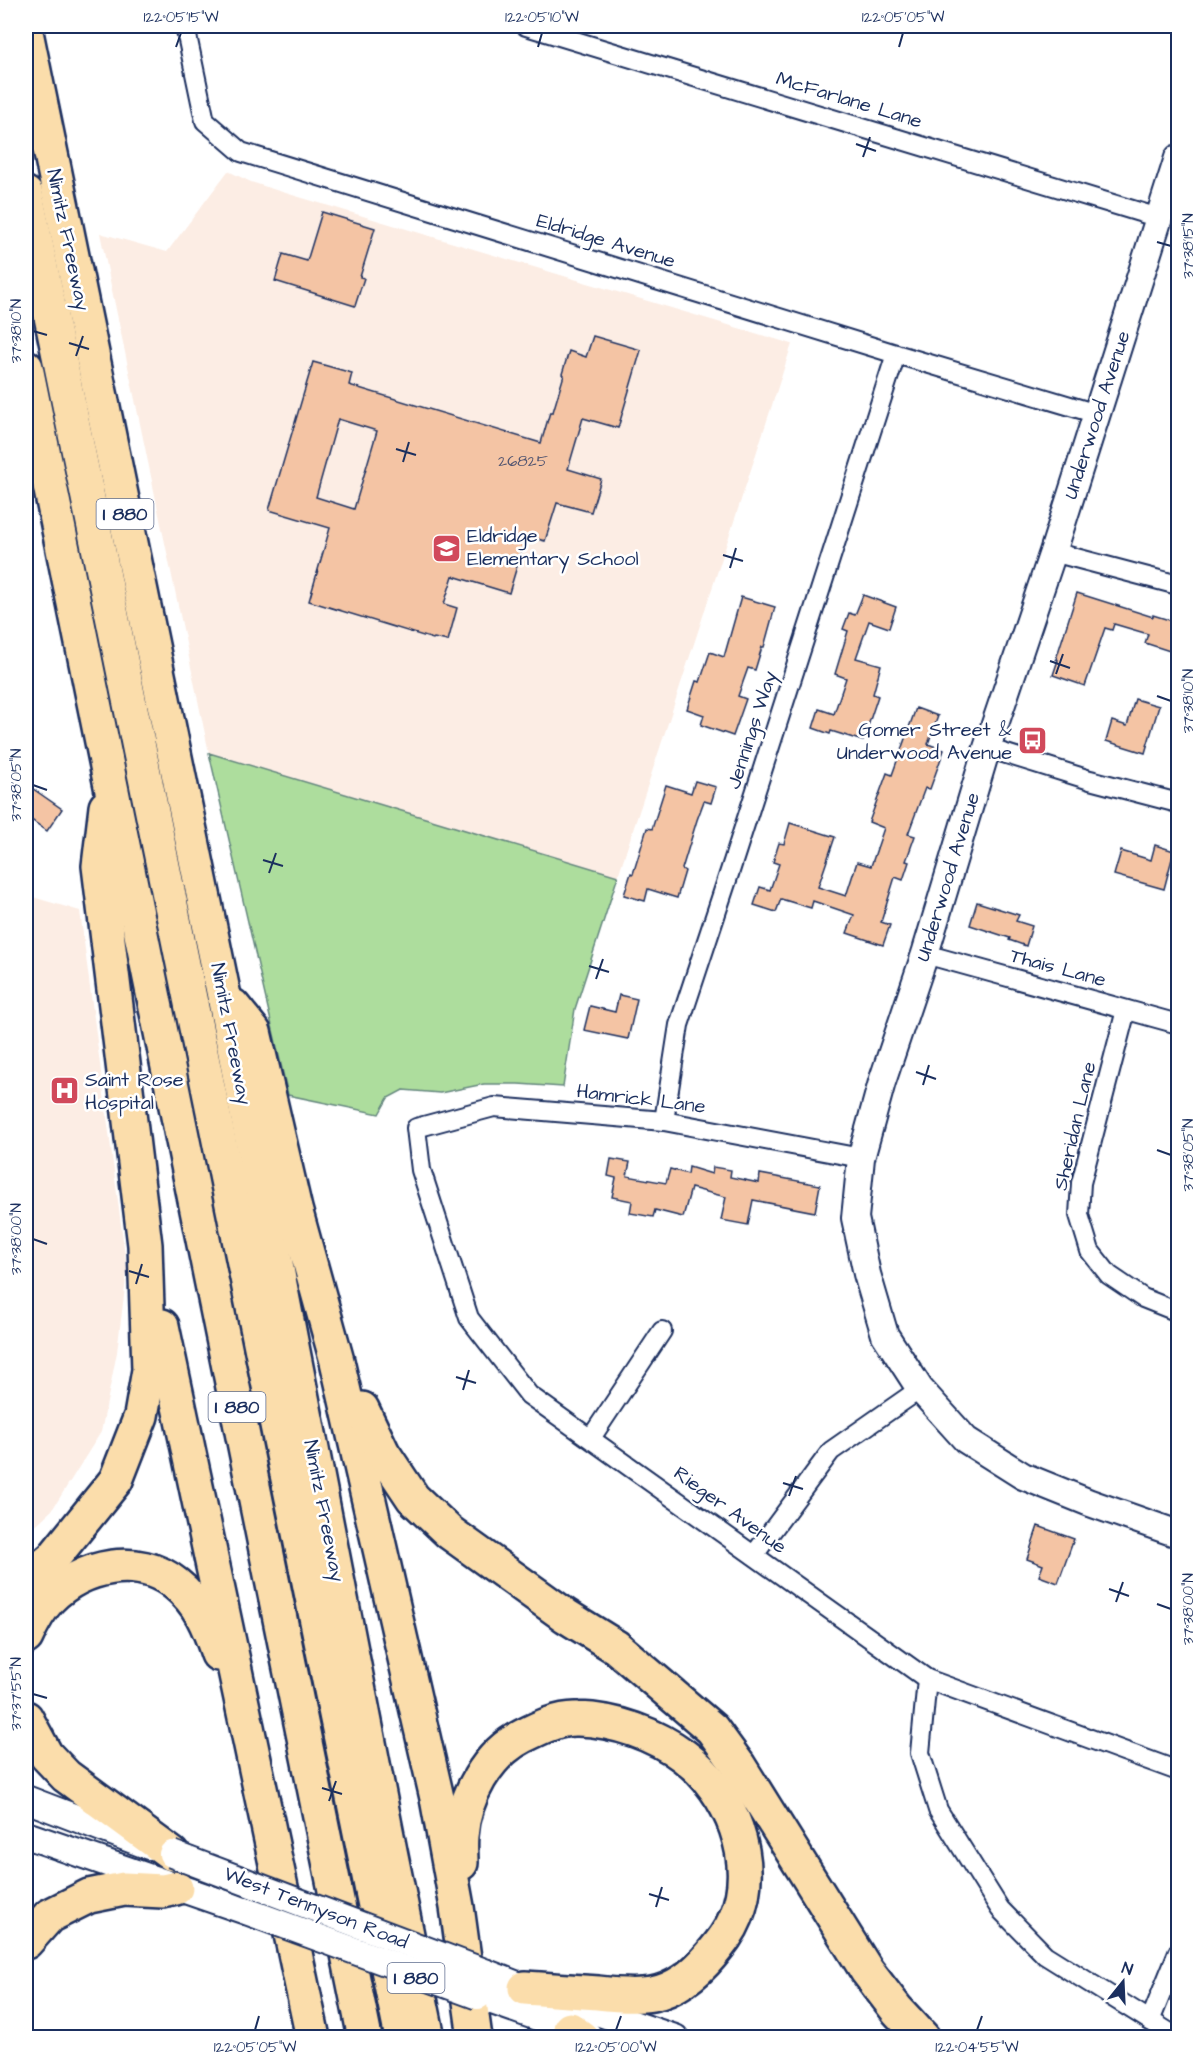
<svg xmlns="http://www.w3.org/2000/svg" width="1204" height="2063" font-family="'Architects Daughter',sans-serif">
<rect width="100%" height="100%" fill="#fff"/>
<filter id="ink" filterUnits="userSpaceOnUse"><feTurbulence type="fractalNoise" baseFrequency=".0167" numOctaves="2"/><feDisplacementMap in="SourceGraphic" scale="12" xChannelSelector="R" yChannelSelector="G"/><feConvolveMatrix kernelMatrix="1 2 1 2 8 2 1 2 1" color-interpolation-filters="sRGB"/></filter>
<g filter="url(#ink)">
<!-- built -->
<g fill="#fcede4">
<path d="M228 171 251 182 279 191 792 344 618 876 209 753 100 233 167 252Z"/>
<path d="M26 895 80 911 127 1271 117 1352 101 1432 52 1510 26 1534Z"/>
</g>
<!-- green -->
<path fill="#addd9d" stroke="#64867e" stroke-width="1.5" d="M209 753 618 876 575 1009 563 1087 518 1084H484L440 1093 403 1090 388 1098 379 1114 288 1095Z"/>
<!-- building -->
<g fill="#f4c4a4" stroke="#1b2f5e" stroke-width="1.5" fill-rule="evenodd">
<path d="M322 212 375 228 360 277 364 278 355 306 275 281 283 254 307 261Z"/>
<path d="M593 336 641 350 618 428 583 418 568 469 601 479 591 512 557 503 545 541 526 536 509 593 453 576 444 604 457 608 448 641 434 638 433 639 309 601 330 528 269 510 313 362 352 373 349 385 541 443 550 412H553L564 375 562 374 569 351 586 357ZM338 419 377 431 354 509 316 497Z"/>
<path d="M1077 593 1153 617V615L1179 623V654L1145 643 1148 634 1114 624 1112 630 1105 628 1085 686 1053 675 1058 660 1056 659Z"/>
<path d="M863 595 896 607 889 628 869 621 856 658 881 665 873 694 878 696 863 741 831 731 830 734 813 728 819 709 834 714 846 678 835 674 848 631 843 629 849 613 855 615Z"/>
<path d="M741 597 775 607 764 647H762L755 670 748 668 738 696 746 699 733 736 701 725 704 715 687 709 696 681 700 682 710 652 724 657Z"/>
<path d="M1135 699 1159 706 1145 753 1106 741 1112 721 1127 726Z"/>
<path d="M916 708 938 716 928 744 944 750 930 789 925 788 908 834 915 836 906 861 909 862 903 880 895 877 881 922 890 925 883 945 847 933 854 915 813 901 811 908 781 899 776 912 754 905 760 887 770 890 779 864 773 862 779 843 784 844 790 823 835 837 818 887 846 896 857 862 871 866 884 828 869 822 887 773 892 775Z"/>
<path d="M695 781 716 787 711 803 704 801 697 820 682 869 685 871 677 898 648 889 645 901 624 895 631 873 633 874 647 828 652 829 666 785 691 793Z"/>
<path d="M26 784 62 809 47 831 26 816Z"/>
<path d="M1155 845 1174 851 1164 889 1114 875 1121 851 1151 860Z"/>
<path d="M977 902 1019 915 1016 921 1032 926 1026 946 1009 940 1010 938 970 925Z"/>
<path d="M619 995 637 999 628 1039 584 1030 590 1006 615 1012Z"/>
<path d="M611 1159 630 1162 627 1176 666 1183 670 1169 688 1174 689 1167 712 1174 713 1167 731 1170 730 1177 759 1183 760 1174 820 1185 815 1212 753 1200 748 1225 721 1220 726 1197 691 1188 683 1217 655 1210 653 1217 630 1213 632 1201 612 1197 616 1178 608 1176Z"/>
<path d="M1038 1526 1074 1539 1058 1583 1039 1576 1043 1565 1027 1559Z"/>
</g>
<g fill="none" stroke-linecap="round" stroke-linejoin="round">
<defs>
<g id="street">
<path d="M185 26 205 121 241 152 896 354 1097 414"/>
<path d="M526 26 1159 218"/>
<path d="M1053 552 1178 585"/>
<path d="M987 748 1090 780 1178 803"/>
<path d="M925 954 1178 1024"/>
<path d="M1126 1010 1081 1183 1079 1215 1090 1251 1109 1275 1143 1298 1178 1312"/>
<path d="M664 1121 679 1025 730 871 896 354"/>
<path d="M861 1158 664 1121 494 1107 416 1128 421 1170 469 1318 529 1395 927 1679 1178 1771"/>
<path d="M591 1438 662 1331"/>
<path d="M754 1555 831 1451 920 1389"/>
<path d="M927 1679 920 1753 938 1810 1000 1909 1045 1955 1178 2038"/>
<path d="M1150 2021 1178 1952"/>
</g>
<g id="secondary">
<path d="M1178 158 1053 552 987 748 925 954 882 1082 861 1158 855 1218 867 1274 885 1335 920 1389 966 1440 1023 1476 1090 1503 1178 1534"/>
<path d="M26 1799 149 1846"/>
<path d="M26 1835 246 1911"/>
<path d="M487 1973 525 1988 675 2038"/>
<path d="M478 1996 588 2035"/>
</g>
<g id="highway">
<path d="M26 32 224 996 390 1851 428 2038"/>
<path d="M26 194 402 2038"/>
<path d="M26 367 365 2038"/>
<path d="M233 1006 254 1032 295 1209 337 1361 437 1798 457 1907 475 2038"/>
<path d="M162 1326 313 2038"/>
<path d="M362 1409 383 1453 413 1498 449 1532 566 1616 616 1647 712 1729 739 1766 867 1971 897 2010 923 2038"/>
<path d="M26 1580 53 1558 116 1480 141 1416 149 1370 145 1245 99 866 106 807"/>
<path d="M26 1637C32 1623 39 1610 50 1598 82 1566 138 1553 176 1584 199 1602 209 1627 218 1654"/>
<path d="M26 1718 46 1755 66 1776 172 1854"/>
<path d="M461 1863C461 1854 460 1845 461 1836 464 1797 487 1754 523 1736 539 1728 559 1718 578 1719 615 1720 655 1734 684 1756 731 1791 759 1861 736 1917 730 1932 721 1943 711 1955 696 1973 675 1990 652 1994 634 1997 615 1995 598 1993 574 1991 550 1990 525 1988"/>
<path d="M26 1942 49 1916 89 1896 124 1889 163 1891 176 1888"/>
<path d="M570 2029 582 2038"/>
</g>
</defs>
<!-- street casing -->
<use href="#street" stroke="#1b2f5e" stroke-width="22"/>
<!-- secondary casing -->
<use href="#secondary" stroke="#1b2f5e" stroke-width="30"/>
<!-- highway casing -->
<use href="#highway" stroke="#1b2f5e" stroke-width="38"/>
<!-- street -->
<use href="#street" stroke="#fff" stroke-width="18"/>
<!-- secondary -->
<use href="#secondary" stroke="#fff" stroke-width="26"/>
<!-- highway -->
<use href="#highway" stroke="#fbddab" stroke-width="33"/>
<defs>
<g id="secondary-bridge">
<path d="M172 1854 487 1973"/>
<path d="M246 1911 478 1996"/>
</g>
</defs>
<!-- secondary-bridge casing -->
<use href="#secondary-bridge" stroke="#1b2f5e" stroke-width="30" stroke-linecap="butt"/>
<!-- secondary-bridge -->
<use href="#secondary-bridge" stroke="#fff" stroke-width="26"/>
</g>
</g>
<!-- ticks -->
<path fill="none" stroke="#1b2f5e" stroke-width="2" d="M176 47 181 33M538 47 542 33M899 47 903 33M856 144 876 151M863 157 870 137M1157 242 1171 246M33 331 47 335M69 343 89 349M76 356 83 336M396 449 416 455M403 462 409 442M723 555 743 561M730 568 736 548M1050 661 1070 668M1056 674 1063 654M1157 696 1171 701M33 785 47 790M263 860 283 866M269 873 276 853M589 966 609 972M596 979 603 959M916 1072 936 1079M923 1085 929 1065M1157 1150 1171 1155M33 1239 47 1244M129 1271 149 1277M136 1284 142 1264M456 1377 476 1383M463 1390 469 1370M783 1483 803 1489M789 1496 796 1476M1109 1589 1129 1596M1116 1602 1123 1582M1157 1604 1171 1609M33 1694 47 1698M322 1788 342 1794M329 1801 336 1781M649 1894 669 1900M656 1907 662 1887M255 2030 259 2016M616 2030 621 2016M977 2030 982 2016"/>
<!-- icons -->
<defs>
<symbol id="school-square" viewBox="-11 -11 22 22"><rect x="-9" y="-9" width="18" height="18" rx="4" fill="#d1495b" stroke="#fff"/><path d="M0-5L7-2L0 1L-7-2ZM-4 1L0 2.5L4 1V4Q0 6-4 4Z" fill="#fff"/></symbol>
<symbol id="bus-square" viewBox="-11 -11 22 22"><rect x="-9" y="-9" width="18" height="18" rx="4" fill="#d1495b" stroke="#fff"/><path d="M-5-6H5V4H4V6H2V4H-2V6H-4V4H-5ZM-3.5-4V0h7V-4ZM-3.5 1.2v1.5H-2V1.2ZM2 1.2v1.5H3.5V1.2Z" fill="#fff"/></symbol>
<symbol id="hospital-square" viewBox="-11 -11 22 22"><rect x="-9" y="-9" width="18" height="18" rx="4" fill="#d1495b" stroke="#fff"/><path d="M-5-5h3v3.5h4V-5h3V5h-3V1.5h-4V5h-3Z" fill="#fff"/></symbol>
</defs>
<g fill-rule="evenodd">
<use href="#school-square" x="430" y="532" width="33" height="33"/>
<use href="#bus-square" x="1016" y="724" width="33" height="33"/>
<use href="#hospital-square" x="48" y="1074" width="33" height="33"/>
</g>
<g text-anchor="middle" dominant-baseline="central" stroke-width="5" stroke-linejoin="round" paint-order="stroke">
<!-- number labels -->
<g font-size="16" fill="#515470">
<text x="523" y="461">26825</text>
</g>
<!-- shield labels -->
<g fill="#fff" stroke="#5f6d8e" stroke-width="1.5">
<rect x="96.5" y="499" width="57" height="30" rx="4.5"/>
<rect x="208.5" y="1392" width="57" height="30" rx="4.5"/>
<rect x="387.5" y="1963" width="57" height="30" rx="4.5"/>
</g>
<g font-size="18" font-weight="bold" fill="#1b2f5e">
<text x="125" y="514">I 880</text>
<text x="237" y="1407">I 880</text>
<text x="416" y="1978">I 880</text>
</g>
<!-- street labels -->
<g font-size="20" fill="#1b2f5e" stroke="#fff">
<text transform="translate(849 100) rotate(17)">McFarlane Lane</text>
<text transform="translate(68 240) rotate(78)">Nimitz Freeway</text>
<text transform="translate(606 241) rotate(17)">Eldridge Avenue</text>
<text transform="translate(1097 415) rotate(-72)">Underwood Avenue</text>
<text transform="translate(752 730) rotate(-72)">Jennings Way</text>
<text transform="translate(948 877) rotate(-73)">Underwood Avenue</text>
<text transform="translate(1058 968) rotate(15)">Thais Lane</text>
<text transform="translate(231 1034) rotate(79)">Nimitz Freeway</text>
<text transform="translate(641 1099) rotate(7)">Hamrick Lane</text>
<text transform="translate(1075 1126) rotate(-77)">Sheridan Lane</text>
<text transform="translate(730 1510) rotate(36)">Rieger Avenue</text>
<text transform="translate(324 1511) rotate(79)">Nimitz Freeway</text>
<text transform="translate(316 1908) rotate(21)">West Tennyson Road</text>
</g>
<!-- poi labels -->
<g font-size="20" fill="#1b2f5e" stroke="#fff" text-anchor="start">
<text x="467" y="536">Eldridge<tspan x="467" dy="23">Elementary School</tspan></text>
<text x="1012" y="730" text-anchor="end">Gomer Street &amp;<tspan x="1012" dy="23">Underwood Avenue</tspan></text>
<text x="85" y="1080">Saint Rose<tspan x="85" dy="23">Hospital</tspan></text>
</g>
</g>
<!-- margin -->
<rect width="1204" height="2063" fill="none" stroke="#fff" stroke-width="66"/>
<!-- north arrow -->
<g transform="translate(1123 1982) rotate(18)" stroke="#ffffff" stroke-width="4.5" paint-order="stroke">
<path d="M0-4.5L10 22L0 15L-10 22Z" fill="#1b2f5e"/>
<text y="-9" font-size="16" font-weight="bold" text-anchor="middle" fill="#1b2f5e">N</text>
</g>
<rect x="33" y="33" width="1138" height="1997" fill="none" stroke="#1b2f5e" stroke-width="2"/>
<g font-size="15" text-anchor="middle" fill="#1b2f5e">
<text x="181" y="22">122°05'15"W</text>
<text x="542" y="22">122°05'10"W</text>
<text x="903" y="22">122°05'05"W</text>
<text transform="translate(1188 246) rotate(-90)" y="5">37°38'15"N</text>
<text transform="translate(16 331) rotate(-90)" y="5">37°38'10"N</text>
<text transform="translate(1188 701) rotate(-90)" y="5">37°38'10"N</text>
<text transform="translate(16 785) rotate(-90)" y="5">37°38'05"N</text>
<text transform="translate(1188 1155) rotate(-90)" y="5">37°38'05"N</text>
<text transform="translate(16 1239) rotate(-90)" y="5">37°38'00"N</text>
<text transform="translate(1188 1609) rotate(-90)" y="5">37°38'00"N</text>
<text transform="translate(16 1694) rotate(-90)" y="5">37°37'55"N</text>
<text x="255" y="2052">122°05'05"W</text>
<text x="616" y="2052">122°05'00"W</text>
<text x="977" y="2052">122°04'55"W</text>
</g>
</svg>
